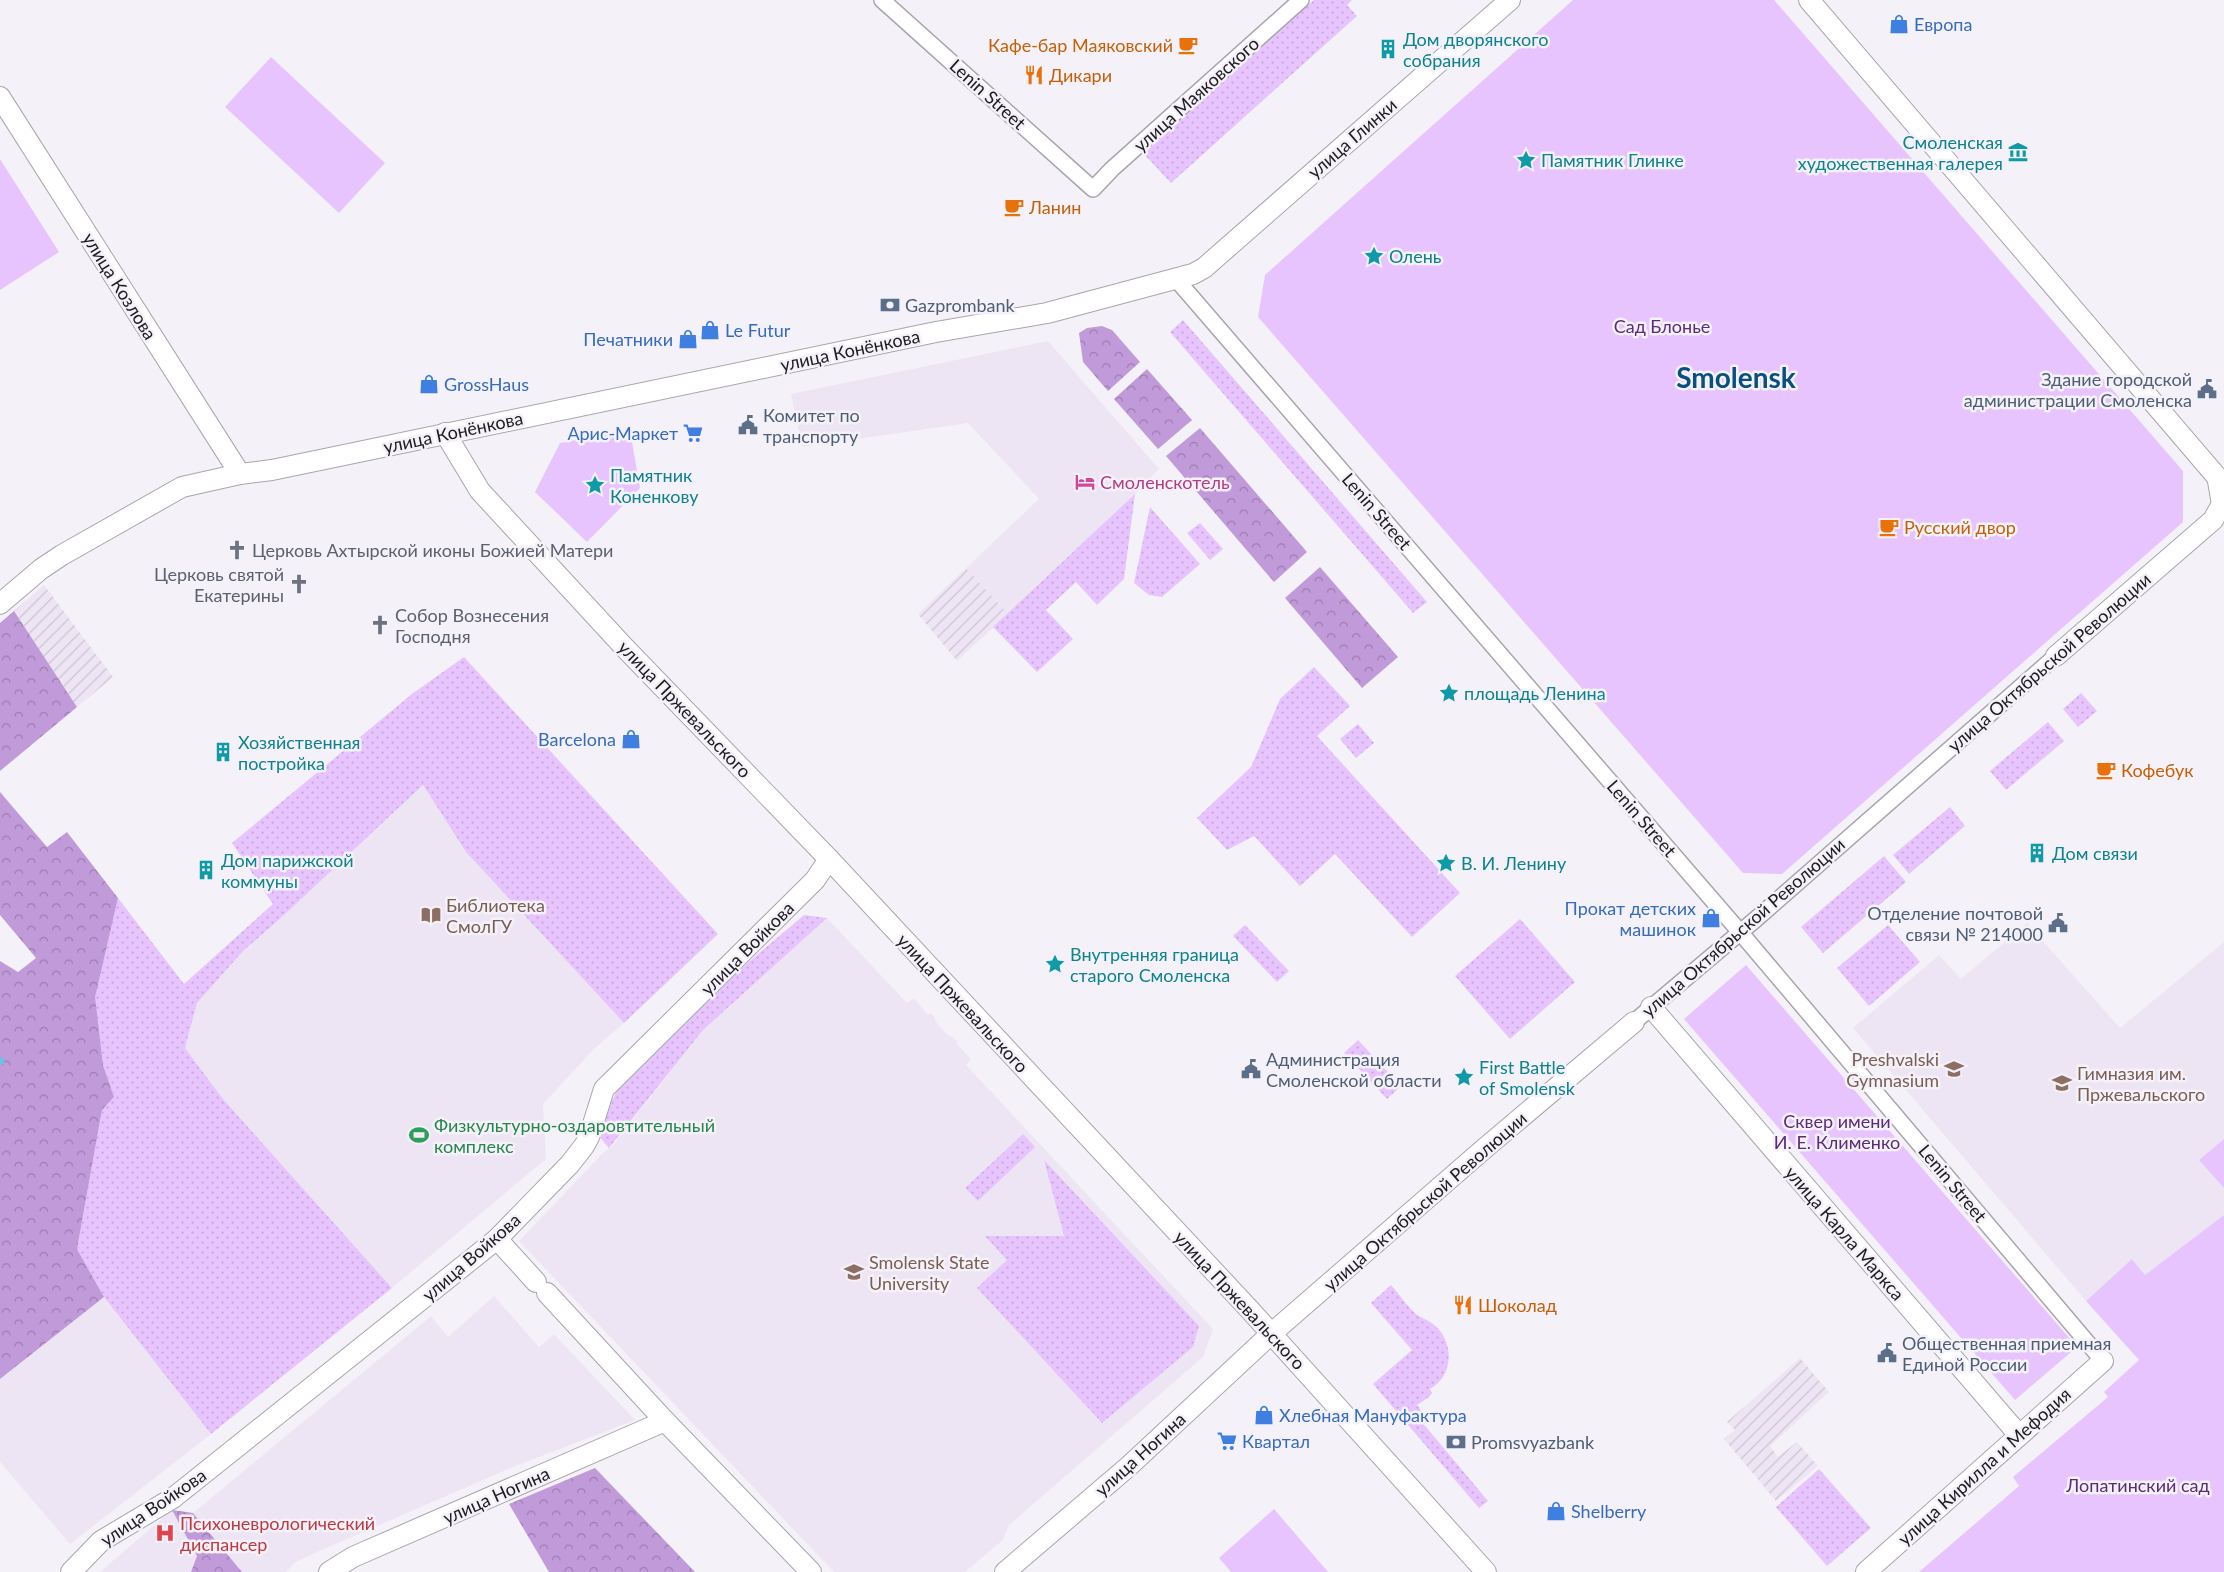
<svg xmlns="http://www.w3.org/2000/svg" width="2224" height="1572" font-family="Lato,sans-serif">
<defs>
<pattern id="industrial-furrows" width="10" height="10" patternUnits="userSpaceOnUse" patternTransform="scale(1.25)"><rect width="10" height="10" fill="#eee5f4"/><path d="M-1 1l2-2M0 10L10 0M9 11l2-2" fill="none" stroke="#ccc4d1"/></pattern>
<pattern id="grass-dots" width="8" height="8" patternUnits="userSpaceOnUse" patternTransform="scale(1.25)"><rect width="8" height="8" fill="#e7c4fd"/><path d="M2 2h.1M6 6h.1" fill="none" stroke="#c6a8d8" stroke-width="1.8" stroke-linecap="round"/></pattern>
<pattern id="forest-crowns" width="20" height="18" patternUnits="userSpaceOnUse" patternTransform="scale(1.25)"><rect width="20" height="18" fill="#c19ad9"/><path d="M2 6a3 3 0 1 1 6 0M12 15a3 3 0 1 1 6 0" fill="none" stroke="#9c7daf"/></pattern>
</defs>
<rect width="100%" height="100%" fill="#f5f1f8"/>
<!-- built -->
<g fill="#eee5f4">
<path d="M1048 341 1159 469 1135 494 1008 614 966 568 1039 499 968 423 802 447 791 394Z"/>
<path d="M423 785 466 852 624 1023 594 1049 543 1104 546 1159 392 1288 223 1099 185 1048 197 1003 243 951 282 917Z"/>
<path d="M827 918 907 1003 914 998 928 1015 931 1013 935 1018 936 1022 949 1036 953 1037 957 1041 956 1043 971 1059 966 1065 1213 1329 1203 1357 1008 1526 1003 1540 965 1572H834L519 1241 603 1153 613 1145 703 1030Z"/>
<path d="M2027 923 2120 1028 2224 942V1139L2200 1160 2224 1188V1215L2145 1275 2132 1259 2086 1301 1853 1028 1939 955 1961 979Z"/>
<path d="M494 1296 539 1347 554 1334 635 1420 513 1467 317 1552 296 1562 286 1572H242L193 1513 431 1316 448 1337Z"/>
<path d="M104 1297 211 1434 70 1544 0 1462V1379Z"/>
<path d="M172 1510 197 1556 191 1572H100Z"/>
</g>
<!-- industrial -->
<g fill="url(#industrial-furrows)">
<path d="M966 568 1008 614 957 661 918 614Z"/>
<path d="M44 585 113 677 77 707 14 611Z"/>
<path d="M1800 1358 1829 1392 1770 1446 1778 1457 1797 1442 1818 1466 1776 1501 1724 1439 1735 1430 1727 1422Z"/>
</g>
<!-- grass -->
<g fill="url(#grass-dots)">
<path d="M1314 0H1352L1347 5 1357 16 1171 183 1142 152Z"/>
<path d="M1183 320 1427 602 1413 613 1170 332Z"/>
<path d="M1135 494 1124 579 1097 605 1076 582 1046 610 1073 639 1037 672 993 627Z"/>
<path d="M1150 507 1200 564 1162 597 1149 595 1134 583Z"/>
<path d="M1200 523 1223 549 1210 560 1187 533Z"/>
<path d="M464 657 718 934 624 1023 466 852 423 785 282 917 243 951 197 1003 185 1048 223 1099 392 1288 211 1434 104 1297 77 1249 102 1110 114 1097 103 1065 94 997 118 898 184 984 273 904 232 843 412 694Z"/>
<path d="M1314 667 1350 706 1317 736 1460 893 1412 937 1335 854 1300 886 1254 836 1227 850 1197 818 1251 767 1280 699Z"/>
<path d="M2081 693 2097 711 2078 727 2063 709Z"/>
<path d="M2048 722 2064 741 2006 790 1990 771Z"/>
<path d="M1358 724 1374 743 1356 758 1340 739Z"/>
<path d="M1950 807 1965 826 1909 874 1893 855Z"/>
<path d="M1884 856 1906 882 1823 953 1801 927Z"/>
<path d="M804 915 827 918 703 1030 609 1148 597 1134 618 1088 710 995Z"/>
<path d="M1520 919 1575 982 1510 1039 1455 976Z"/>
<path d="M1245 925 1289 971 1277 982 1233 936Z"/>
<path d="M1888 925 1920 962 1869 1006 1837 968Z"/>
<path d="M1358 1040 1401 1086 1387 1099 1344 1053Z"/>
<path d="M1023 1134 1035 1147 978 1201 965 1188Z"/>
<path d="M1044 1160 1199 1326 1193 1347 1102 1423 977 1288 1007 1260 985 1236H1064Z"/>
<path d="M1391 1285C1399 1294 1407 1306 1416 1314 1421 1318 1428 1320 1433 1324 1454 1340 1455 1375 1430 1389L1432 1393 1429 1397 1417 1405 1421 1410 1416 1415 1488 1501 1479 1508 1373 1384 1412 1350 1371 1303Z"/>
<path d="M1819 1469 1871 1528 1827 1566 1776 1507Z"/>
</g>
<!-- forest -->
<g fill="url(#forest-crowns)">
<path d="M1102 326 1112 330 1140 362 1108 391 1083 362 1079 333 1087 328Z"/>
<path d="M1147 369 1192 420 1158 449 1114 399Z"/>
<path d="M1200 428 1307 552 1274 582 1166 456Z"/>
<path d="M1320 567 1398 657 1362 688 1285 598Z"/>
<path d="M14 611 77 707 0 771V623Z"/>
<path d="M0 792 47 847 67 832 118 898 95 997 103 1065 114 1097 102 1110 77 1249 104 1297 0 1379V961L18 972 36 958 0 915Z"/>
<path d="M595 1468 695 1572H549L509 1504Z"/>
<path d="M172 1510 193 1513 242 1572H191L197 1556Z"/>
</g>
<!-- park -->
<g fill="#e7c4fd">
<path d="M1573 0H1774L2183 471V522L1782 874 1743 873 1258 317 1265 275Z"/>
<path d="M271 57 385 163 339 213 225 107Z"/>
<path d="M0 159 59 252 0 290Z"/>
<path d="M630 430 640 488 587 542 535 492 560 443Z"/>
<path d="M1746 965 2077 1347 2015 1400 1684 1019Z"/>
<path d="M2224 1139V1188L2199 1160Z"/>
<path d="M2224 1215V1572H1919L2019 1486 2013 1477 2108 1397 2104 1392 2139 1360 2086 1301 2132 1259 2145 1275Z"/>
<path d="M1274 1509 1328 1572H1231L1219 1558Z"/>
</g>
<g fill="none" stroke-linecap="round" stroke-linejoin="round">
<!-- stream -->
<path stroke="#6cc1e7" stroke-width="7" d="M0 1061H1"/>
<defs>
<g id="pedestrian">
<path d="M882 0 1093 189 1112 169 1301 0"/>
<path d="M1176 279 1740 932 2103 1361"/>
<path d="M1634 1022 1756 919 2056 656"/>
</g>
<g id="minor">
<path d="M1809 0 2217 477C2220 488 2220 500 2224 509"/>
<path d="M0 97 240 474"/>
<path d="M445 433 480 491 625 648 829 859 1250 1310 1486 1572"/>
<path d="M0 604 41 569 62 555 182 487 240 474 272 470 936 332 1047 313 1193 274 1204 268 1510 0"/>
<path d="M2056 656 2213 520 2222 504"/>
<path d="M1651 1007 2019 1435"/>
<path d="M497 1239 536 1282"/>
<path d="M547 1293 665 1421 811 1572"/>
<path d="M71 1572 101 1541 173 1498 497 1239 570 1164 584 1146 589 1137 604 1089 815 880 829 859"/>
<path d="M329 1572 353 1557 665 1421"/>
<path d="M1005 1572 1129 1466 1272 1333 1485 1148 1634 1022"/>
<path d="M1866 1572 2103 1361"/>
</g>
</defs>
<!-- pedestrian casing -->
<use href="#pedestrian" stroke="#aaa5ad" stroke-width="18"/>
<!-- minor casing -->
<use href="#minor" stroke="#aaa5ad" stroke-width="22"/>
<!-- pedestrian -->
<use href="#pedestrian" stroke="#fff" stroke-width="15"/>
<!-- minor -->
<use href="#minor" stroke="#fff" stroke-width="20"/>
</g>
<!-- icons -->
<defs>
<symbol id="shop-bare" viewBox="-9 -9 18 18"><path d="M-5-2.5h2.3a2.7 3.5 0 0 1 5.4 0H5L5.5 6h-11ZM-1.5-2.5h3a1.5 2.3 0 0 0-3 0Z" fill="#3f7fe0" stroke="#f5f1f8" stroke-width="2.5" paint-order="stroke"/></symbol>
<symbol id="cafe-bare" viewBox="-9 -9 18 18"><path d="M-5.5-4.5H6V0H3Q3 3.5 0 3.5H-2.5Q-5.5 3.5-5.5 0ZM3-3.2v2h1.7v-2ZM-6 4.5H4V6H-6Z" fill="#e8710a" stroke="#f5f1f8" stroke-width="2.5" paint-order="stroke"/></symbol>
<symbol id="building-bare" viewBox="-9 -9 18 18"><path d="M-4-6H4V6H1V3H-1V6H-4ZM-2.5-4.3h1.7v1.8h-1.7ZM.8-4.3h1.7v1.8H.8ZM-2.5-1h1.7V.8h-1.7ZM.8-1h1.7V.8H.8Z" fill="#0f9aa8" stroke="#f5f1f8" stroke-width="2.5" paint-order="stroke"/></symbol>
<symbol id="restaurant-bare" viewBox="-9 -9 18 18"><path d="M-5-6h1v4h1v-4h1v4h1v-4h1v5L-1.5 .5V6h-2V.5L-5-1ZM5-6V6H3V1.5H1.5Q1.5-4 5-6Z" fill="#e8710a" stroke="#f5f1f8" stroke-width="2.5" paint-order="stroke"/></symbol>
<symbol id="museum-bare" viewBox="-9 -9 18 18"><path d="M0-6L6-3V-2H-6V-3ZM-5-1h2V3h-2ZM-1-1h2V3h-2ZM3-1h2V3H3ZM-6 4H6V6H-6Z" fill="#0f9aa8" stroke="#f5f1f8" stroke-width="2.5" paint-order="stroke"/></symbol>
<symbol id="sight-bare" viewBox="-9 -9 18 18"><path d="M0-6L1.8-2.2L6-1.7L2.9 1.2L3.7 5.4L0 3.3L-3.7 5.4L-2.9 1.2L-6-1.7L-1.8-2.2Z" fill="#0f9aa8" stroke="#f5f1f8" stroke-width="2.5" paint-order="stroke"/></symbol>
<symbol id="bank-bare" viewBox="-9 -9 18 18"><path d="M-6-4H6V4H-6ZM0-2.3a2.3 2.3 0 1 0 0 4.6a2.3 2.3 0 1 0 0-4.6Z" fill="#5c6f8a" stroke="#f5f1f8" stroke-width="2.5" paint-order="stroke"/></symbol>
<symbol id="civic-bare" viewBox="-9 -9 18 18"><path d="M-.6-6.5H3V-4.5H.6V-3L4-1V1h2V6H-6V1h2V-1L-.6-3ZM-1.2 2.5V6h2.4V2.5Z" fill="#5c6f8a" stroke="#f5f1f8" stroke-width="2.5" paint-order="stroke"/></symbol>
<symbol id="supermarket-bare" viewBox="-9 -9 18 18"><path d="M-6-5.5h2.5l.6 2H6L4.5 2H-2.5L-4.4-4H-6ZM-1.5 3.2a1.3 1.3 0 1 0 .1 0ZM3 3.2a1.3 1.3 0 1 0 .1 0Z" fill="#3f7fe0" stroke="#f5f1f8" stroke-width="2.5" paint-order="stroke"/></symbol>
<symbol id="hotel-bare" viewBox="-9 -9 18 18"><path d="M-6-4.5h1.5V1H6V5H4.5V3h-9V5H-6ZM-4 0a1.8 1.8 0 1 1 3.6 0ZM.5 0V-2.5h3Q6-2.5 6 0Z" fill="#d1479c" stroke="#f5f1f8" stroke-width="2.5" paint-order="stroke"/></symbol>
<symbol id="church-bare" viewBox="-9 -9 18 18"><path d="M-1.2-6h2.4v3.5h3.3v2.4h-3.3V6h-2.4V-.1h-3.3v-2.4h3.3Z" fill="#6b7280" stroke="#f5f1f8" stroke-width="2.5" paint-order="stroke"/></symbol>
<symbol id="library-bare" viewBox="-9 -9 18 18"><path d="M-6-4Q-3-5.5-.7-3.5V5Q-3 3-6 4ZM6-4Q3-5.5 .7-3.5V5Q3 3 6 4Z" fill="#8d6e63" stroke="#f5f1f8" stroke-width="2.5" paint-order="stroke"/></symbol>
<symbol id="school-bare" viewBox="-9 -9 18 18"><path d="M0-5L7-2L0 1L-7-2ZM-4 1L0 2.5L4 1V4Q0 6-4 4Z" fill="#8d6e63" stroke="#f5f1f8" stroke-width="2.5" paint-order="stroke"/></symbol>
<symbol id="stadium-bare" viewBox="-9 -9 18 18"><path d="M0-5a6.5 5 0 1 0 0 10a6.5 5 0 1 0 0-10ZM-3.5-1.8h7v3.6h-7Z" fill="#2e9e5b" stroke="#f5f1f8" stroke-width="2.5" paint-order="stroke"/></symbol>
<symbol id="university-bare" viewBox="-9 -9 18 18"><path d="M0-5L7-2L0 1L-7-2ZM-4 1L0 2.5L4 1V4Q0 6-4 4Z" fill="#8d6e63" stroke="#f5f1f8" stroke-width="2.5" paint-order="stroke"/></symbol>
<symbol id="hospital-bare" viewBox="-9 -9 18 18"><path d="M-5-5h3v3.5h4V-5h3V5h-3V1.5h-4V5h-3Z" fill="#e0444e" stroke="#f5f1f8" stroke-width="2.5" paint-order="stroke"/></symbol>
</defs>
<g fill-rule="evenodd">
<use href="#shop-bare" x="1885" y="10" width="28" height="28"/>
<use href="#cafe-bare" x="1174" y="31" width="28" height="28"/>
<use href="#building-bare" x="1374" y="35" width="28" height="28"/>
<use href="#restaurant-bare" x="1020" y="61" width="28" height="28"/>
<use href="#museum-bare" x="2004" y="138" width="28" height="28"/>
<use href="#sight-bare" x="1512" y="146" width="28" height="28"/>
<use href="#cafe-bare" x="1000" y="193" width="28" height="28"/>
<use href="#sight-bare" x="1360" y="242" width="28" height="28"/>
<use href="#bank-bare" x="876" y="291" width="28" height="28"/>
<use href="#shop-bare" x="696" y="316" width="28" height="28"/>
<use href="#shop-bare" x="674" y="325" width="28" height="28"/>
<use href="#shop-bare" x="415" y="370" width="28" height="28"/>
<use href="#civic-bare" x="2193" y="375" width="28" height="28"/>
<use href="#civic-bare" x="734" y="411" width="28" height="28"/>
<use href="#supermarket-bare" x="679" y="419" width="28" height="28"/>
<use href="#hotel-bare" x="1071" y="468" width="28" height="28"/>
<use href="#sight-bare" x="581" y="471" width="28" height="28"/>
<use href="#cafe-bare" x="1875" y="513" width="28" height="28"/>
<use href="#church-bare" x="223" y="536" width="28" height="28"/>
<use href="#church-bare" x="285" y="570" width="28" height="28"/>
<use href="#church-bare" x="366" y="611" width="28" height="28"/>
<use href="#sight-bare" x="1435" y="679" width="28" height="28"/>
<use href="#shop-bare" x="617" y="725" width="28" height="28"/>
<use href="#building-bare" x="209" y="738" width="28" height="28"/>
<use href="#cafe-bare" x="2092" y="756" width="28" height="28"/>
<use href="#building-bare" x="2023" y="839" width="28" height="28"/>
<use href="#sight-bare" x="1432" y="849" width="28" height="28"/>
<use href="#building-bare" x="192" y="856" width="28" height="28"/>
<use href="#library-bare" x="417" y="901" width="28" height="28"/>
<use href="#shop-bare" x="1697" y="904" width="28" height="28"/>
<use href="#civic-bare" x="2044" y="909" width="28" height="28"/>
<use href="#sight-bare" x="1041" y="950" width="28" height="28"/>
<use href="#civic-bare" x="1237" y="1055" width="28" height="28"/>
<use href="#school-bare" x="1940" y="1055" width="28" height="28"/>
<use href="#sight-bare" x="1450" y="1063" width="28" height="28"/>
<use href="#school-bare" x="2048" y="1069" width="28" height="28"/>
<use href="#stadium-bare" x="405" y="1121" width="28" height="28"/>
<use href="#university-bare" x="840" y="1258" width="28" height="28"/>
<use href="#restaurant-bare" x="1449" y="1291" width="28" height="28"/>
<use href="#civic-bare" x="1873" y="1339" width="28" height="28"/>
<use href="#shop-bare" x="1250" y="1401" width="28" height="28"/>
<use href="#supermarket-bare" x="1213" y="1427" width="28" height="28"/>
<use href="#bank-bare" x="1442" y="1428" width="28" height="28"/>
<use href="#shop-bare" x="1542" y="1497" width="28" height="28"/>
<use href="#hospital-bare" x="151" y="1519" width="28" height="28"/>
</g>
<g text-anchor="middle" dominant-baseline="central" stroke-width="5" stroke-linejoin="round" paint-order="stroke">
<!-- shop labels -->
<g font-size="18" fill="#366cbe" stroke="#f5f1f8" text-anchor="start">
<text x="1914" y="24">Европа</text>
<text x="725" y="330">Le Futur</text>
<text x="673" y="339" text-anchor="end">Печатники</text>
<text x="444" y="384">GrossHaus</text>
<text x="678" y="433" text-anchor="end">Арис-Маркет</text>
<text x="616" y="739" text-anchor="end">Barcelona</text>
<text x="1696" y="908" text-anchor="end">Прокат детских<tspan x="1696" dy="21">машинок</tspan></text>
<text x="1279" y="1415">Хлебная Мануфактура</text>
<text x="1242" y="1441">Квартал</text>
<text x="1571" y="1511">Shelberry</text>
</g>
<!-- culture labels -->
<g font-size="18" fill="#0d838f" stroke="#f5f1f8" text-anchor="start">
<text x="1403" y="39">Дом дворянского<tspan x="1403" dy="21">собрания</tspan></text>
<text x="2003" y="142" text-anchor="end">Смоленская<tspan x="2003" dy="21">художественная галерея</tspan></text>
<text x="1541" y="160">Памятник Глинке</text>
<text x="1389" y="256">Олень</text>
<text x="610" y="475">Памятник<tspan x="610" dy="21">Коненкову</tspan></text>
<text x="1464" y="693">площадь Ленина</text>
<text x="238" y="742">Хозяйственная<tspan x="238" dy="21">постройка</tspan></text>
<text x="2052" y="853">Дом связи</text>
<text x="221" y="860">Дом парижской<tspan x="221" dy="21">коммуны</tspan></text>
<text x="1461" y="863">В. И. Ленину</text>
<text x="1070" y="954">Внутренняя граница<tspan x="1070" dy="21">старого Смоленска</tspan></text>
<text x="1479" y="1067">First Battle<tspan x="1479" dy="21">of Smolensk</tspan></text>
</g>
<!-- food labels -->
<g font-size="18" fill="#c56008" stroke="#f5f1f8" text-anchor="start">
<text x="1173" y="45" text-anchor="end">Кафе-бар Маяковский</text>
<text x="1049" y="75">Дикари</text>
<text x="1029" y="207">Ланин</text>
<text x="1904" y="527">Русский двор</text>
<text x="2121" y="770">Кофебук</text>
<text x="1478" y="1305">Шоколад</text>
</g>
<!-- street labels -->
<g font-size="18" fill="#1e1c1f" stroke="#f5f1f8">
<text transform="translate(988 94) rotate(42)">Lenin Street</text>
<text transform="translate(1196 94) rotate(-42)">улица Маяковского</text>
<text transform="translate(1352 138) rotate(-41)">улица Глинки</text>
<text transform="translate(120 286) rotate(58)">улица Козлова</text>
<text transform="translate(850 350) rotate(-12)">улица Конёнкова</text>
<text transform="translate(453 432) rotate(-12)">улица Конёнкова</text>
<text transform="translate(1377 511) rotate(49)">Lenin Street</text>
<text transform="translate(2049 662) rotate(-41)">улица Октябрьской Революции</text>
<text transform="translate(685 709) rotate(46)">улица Пржевальского</text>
<text transform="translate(1642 818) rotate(49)">Lenin Street</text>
<text transform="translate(1743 927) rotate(-41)">улица Октябрьской Революции</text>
<text transform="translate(747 948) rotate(-45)">улица Войкова</text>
<text transform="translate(963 1003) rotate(47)">улица Пржевальского</text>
<text transform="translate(1953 1183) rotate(50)">Lenin Street</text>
<text transform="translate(1425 1201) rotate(-41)">улица Октябрьской Революции</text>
<text transform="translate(1845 1233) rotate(49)">улица Карла Маркса</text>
<text transform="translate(471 1257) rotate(-41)">улица Войкова</text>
<text transform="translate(1240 1300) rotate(47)">улица Пржевальского</text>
<text transform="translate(1140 1454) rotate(-42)">улица Ногина</text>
<text transform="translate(1984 1466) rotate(-42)">улица Кирилла и Мефодия</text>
<text transform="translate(496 1495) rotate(-24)">улица Ногина</text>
<text transform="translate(153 1507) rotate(-34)">улица Войкова</text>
</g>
<!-- service labels -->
<g font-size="18" fill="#4e5e75" stroke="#f5f1f8" text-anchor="start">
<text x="905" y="305">Gazprombank</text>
<text x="2192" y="379" text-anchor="end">Здание городской<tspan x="2192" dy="21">администрации Смоленска</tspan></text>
<text x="763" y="415">Комитет по<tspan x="763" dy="21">транспорту</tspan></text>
<text x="2043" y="913" text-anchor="end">Отделение почтовой<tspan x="2043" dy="21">связи № 214000</tspan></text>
<text x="1266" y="1059">Администрация<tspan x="1266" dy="21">Смоленской области</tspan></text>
<text x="1902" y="1343">Общественная приемная<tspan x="1902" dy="21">Единой России</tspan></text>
<text x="1471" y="1442">Promsvyazbank</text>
</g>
<!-- park labels -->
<g font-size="18" fill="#5d2b77" stroke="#f5f1f8">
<text x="1662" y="326">Сад Блонье</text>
<text x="1837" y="1121">Сквер имени<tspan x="1837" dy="21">И. Е. Клименко</tspan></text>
<text x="2138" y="1485">Лопатинский сад</text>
</g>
<!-- hotel labels -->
<g font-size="18" fill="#b23c85" stroke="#f5f1f8" text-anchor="start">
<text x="1100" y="482">Смоленскотель</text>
</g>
<!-- worship labels -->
<g font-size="18" fill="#5b616d" stroke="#f5f1f8" text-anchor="start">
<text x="252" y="550">Церковь Ахтырской иконы Божией Матери</text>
<text x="284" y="574" text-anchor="end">Церковь святой<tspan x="284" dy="21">Екатерины</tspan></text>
<text x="395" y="615">Собор Вознесения<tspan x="395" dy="21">Господня</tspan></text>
</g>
<!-- education labels -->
<g font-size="18" fill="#785e54" stroke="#f5f1f8" text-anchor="start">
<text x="446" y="905">Библиотека<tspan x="446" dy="21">СмолГУ</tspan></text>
<text x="1939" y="1059" text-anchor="end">Preshvalski<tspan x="1939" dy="21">Gymnasium</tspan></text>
<text x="2077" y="1073">Гимназия им.<tspan x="2077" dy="21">Пржевальского</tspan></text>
<text x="869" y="1262">Smolensk State<tspan x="869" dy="21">University</tspan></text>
</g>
<!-- leisure labels -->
<g font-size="18" fill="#27864d" stroke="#f5f1f8" text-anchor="start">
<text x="434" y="1125">Физкультурно-оздаровтительный<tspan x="434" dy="21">комплекс</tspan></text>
</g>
<!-- health labels -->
<g font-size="18" fill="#be3a42" stroke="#f5f1f8" text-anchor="start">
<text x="180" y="1523">Психоневрологический<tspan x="180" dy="21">диспансер</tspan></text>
</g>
<!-- town labels -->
<g font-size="28" font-weight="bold" fill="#09507f" stroke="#f5f1f8">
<text x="1736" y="377">Smolensk</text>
</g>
</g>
</svg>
